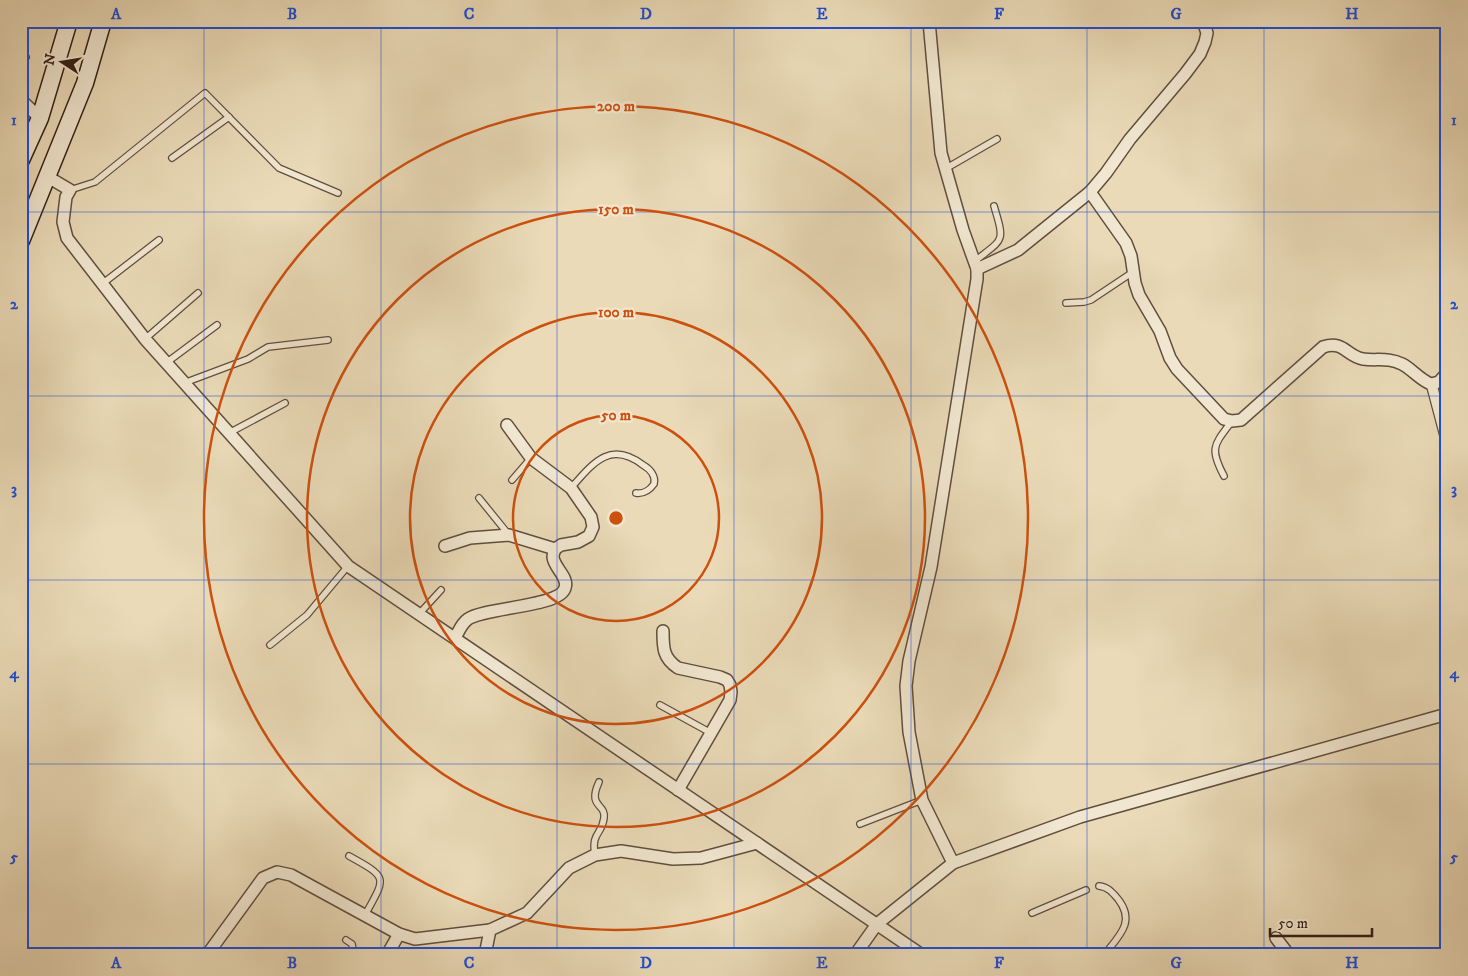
<svg xmlns="http://www.w3.org/2000/svg" width="1468" height="976" font-family="'IM FELL DW Pica',serif">
<rect width="100%" height="100%" fill="#eadab7"/>
<filter id="stains"><feTurbulence type="fractalNoise" baseFrequency=".004" numOctaves="4"/><feColorMatrix values="0 0 0 0 .2 0 0 0 0 .09 0 0 0 0 .02 0 0 0 .5 -.17"/></filter>
<radialGradient id="worn" r=".72"><stop offset=".6" stop-color="#630" stop-opacity="0"/><stop offset="1" stop-color="#630" stop-opacity=".3"/></radialGradient>
<g fill="none" stroke-linecap="round" stroke-linejoin="round">
<defs>
<g id="lane">
<path d="M21 59 26 57"/>
<path d="M172 158 229 117"/>
<path d="M945 169 997 139"/>
<path d="M70 190 95 182 205 93 279 168 338 193"/>
<path d="M975 261C1004 238 1005 243 994 206"/>
<path d="M102 284 159 240"/>
<path d="M1066 303 1084 302 1091 300 1133 272"/>
<path d="M145 339 198 293"/>
<path d="M166 363 217 325"/>
<path d="M184 383 248 359 268 347 328 340"/>
<path d="M1429 383 1447 451"/>
<path d="M1434 384 1441 414"/>
<path d="M229 433 285 403"/>
<path d="M1224 476C1209 448 1214 445 1232 421"/>
<path d="M512 480 531 458"/>
<path d="M571 488C593 463 610 440 643 465 650 469 656 476 654 484 649 491 644 494 636 493"/>
<path d="M479 498 509 535"/>
<path d="M419 614 441 590"/>
<path d="M270 645 307 615 348 566"/>
<path d="M660 705 711 733"/>
<path d="M860 824 922 800"/>
<path d="M595 855C591 832 602 835 604 818 606 803 587 808 599 782"/>
<path d="M349 856C389 878 386 877 365 915"/>
<path d="M1099 886C1108 887 1112 892 1118 899 1136 922 1119 936 1104 955"/>
<path d="M1032 913 1086 890"/>
<path d="M346 940 352 944 354 955"/>
<path d="M212 949 220 955"/>
</g>
<g id="street">
<path d="M929 21 941 153 963 230 977 269V279L931 567 909 661 906 686 909 732 922 800 953 863"/>
<path d="M21 100 40 118"/>
<path d="M48 177 70 190 66 197 63 222 67 238 145 339 348 566 922 955"/>
<path d="M1090 192 1126 243 1131 256 1135 283 1139 295 1160 331 1170 358 1177 369 1224 419 1232 421 1241 420 1323 347C1344 340 1346 356 1363 359 1377 361 1388 357 1402 364 1412 369 1420 380 1431 384L1439 382 1447 373"/>
<path d="M977 269 1018 250 1090 192 1106 173 1130 139 1185 74 1200 54 1205 42 1207 33 1203 21"/>
<path d="M445 546 470 538 509 535 555 549"/>
<path d="M663 631C663 648 663 658 678 668L720 677 727 680 730 685 731 692 730 700 711 733 678 790"/>
<path d="M455 638C459 631 461 624 468 619 486 607 560 607 565 588 569 577 554 568 553 557 553 554 554 552 555 549L561 545 578 542 589 536 593 527 591 517 571 488 531 458 507 425"/>
<path d="M1276 938 1289 955"/>
<path d="M207 955 263 878 277 872 291 875 399 934 415 939 490 930 527 913 569 868 595 855 621 851 673 859 701 858 757 843"/>
<path d="M387 955 399 934"/>
<path d="M485 955 490 930"/>
<path d="M855 955 877 924 953 863 1080 817 1447 714"/>
</g>
<g id="secondary">
<path d="M21 160 40 118 69 21"/>
<path d="M21 241 85 83 103 21"/>
</g>
</defs>
<!-- lane casing -->
<use href="#lane" stroke="#614e3f" stroke-width="8"/>
<!-- street casing -->
<use href="#street" stroke="#614e3f" stroke-width="14"/>
<!-- secondary casing -->
<use href="#secondary" stroke="#331f17" stroke-width="19"/>
<!-- lane -->
<use href="#lane" stroke="#f1e7d0" stroke-width="5.5"/>
<!-- street -->
<use href="#street" stroke="#f1e7d0" stroke-width="11"/>
<!-- secondary -->
<use href="#secondary" stroke="#f1e7d0" stroke-width="16"/>
</g>
<!-- grid -->
<path fill="none" stroke="#1d4ed8" stroke-width="1" stroke-opacity="0.55" d="M204 21V955M381 21V955M557 21V955M734 21V955M911 21V955M1087 21V955M1264 21V955M21 212H1447M21 396H1447M21 580H1447M21 764H1447"/>
<!-- distance rings -->
<g fill="none" stroke="#cd500e" stroke-width="2.5">
<circle cx="616" cy="518" r="103"/>
<circle cx="616" cy="518" r="206"/>
<circle cx="616" cy="518" r="309"/>
<circle cx="616" cy="518" r="412"/>
</g>
<circle cx="616" cy="518" r="8" fill="#cd500e" stroke="#f1e7d0" stroke-width="2.5"/>
<g font-size="15" text-anchor="middle" font-weight="bold" fill="#cd500e" stroke="#f1e7d0" stroke-width="4.5" stroke-linejoin="round" paint-order="stroke">
<text x="616" y="111">200 m</text>
<text x="616" y="214">150 m</text>
<text x="616" y="317">100 m</text>
<text x="616" y="420">50 m</text>
</g>
<!-- margin -->
<rect width="1468" height="976" fill="none" stroke="#eadab7" stroke-width="55"/>
<!-- north arrow -->
<g transform="translate(62 62) rotate(282)" stroke="#f1e7d0" stroke-width="4" paint-order="stroke">
<path d="M0-4L9 19L0 12L-9 19Z" fill="#331f17"/>
<text y="-8" font-size="14" font-weight="bold" text-anchor="middle" fill="#331f17">N</text>
</g>
<!-- scale -->
<path d="M1270 928v8h102v-8" fill="none" stroke="#331f17" stroke-width="2.5"/>
<text x="1278" y="928" font-size="15" fill="#331f17" stroke="#f1e7d0" stroke-width="4" paint-order="stroke">50 m</text>
<rect x="28" y="28" width="1412" height="920" fill="none" stroke="#1d4ed8" stroke-width="2"/>
<g font-size="16" text-anchor="middle" font-weight="bold" fill="#1d4ed8">
<text x="116" y="19">A</text>
<text x="292" y="19">B</text>
<text x="469" y="19">C</text>
<text x="646" y="19">D</text>
<text x="822" y="19">E</text>
<text x="999" y="19">F</text>
<text x="1176" y="19">G</text>
<text x="1352" y="19">H</text>
<text x="14" y="125">1</text>
<text x="1454" y="125">1</text>
<text x="14" y="309">2</text>
<text x="1454" y="309">2</text>
<text x="14" y="494">3</text>
<text x="1454" y="494">3</text>
<text x="14" y="678">4</text>
<text x="1454" y="678">4</text>
<text x="14" y="862">5</text>
<text x="1454" y="862">5</text>
<text x="116" y="968">A</text>
<text x="292" y="968">B</text>
<text x="469" y="968">C</text>
<text x="646" y="968">D</text>
<text x="822" y="968">E</text>
<text x="999" y="968">F</text>
<text x="1176" y="968">G</text>
<text x="1352" y="968">H</text>
</g>
<rect width="100%" height="100%" filter="url(#stains)"/>
<rect width="100%" height="100%" fill="url(#worn)"/>
</svg>
